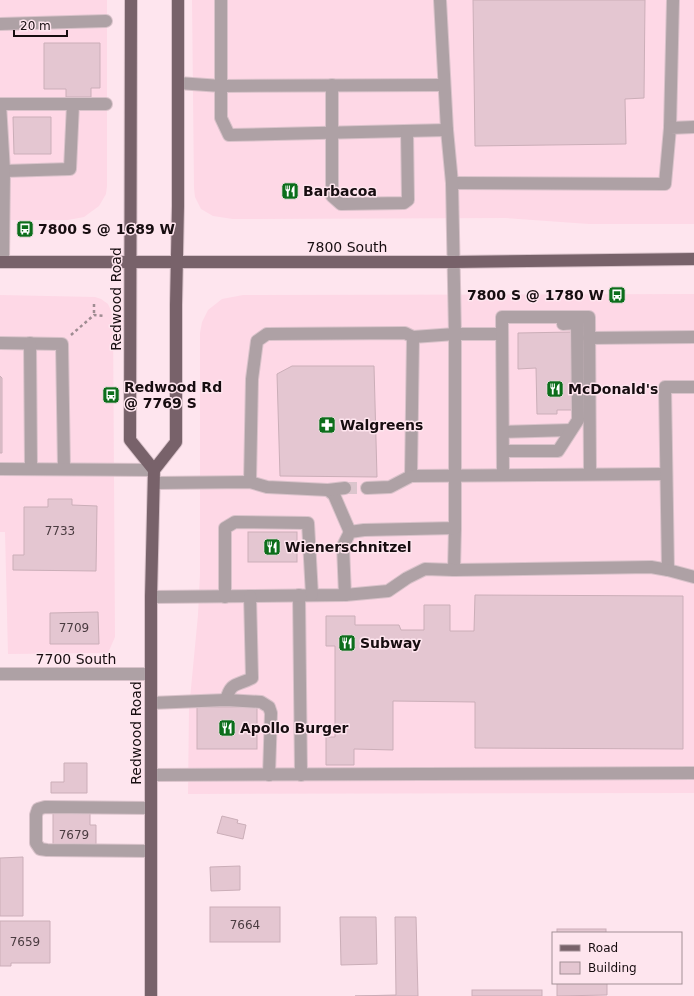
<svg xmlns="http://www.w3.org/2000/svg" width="694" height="996" font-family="'DejaVu Sans',sans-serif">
<rect width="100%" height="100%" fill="#fee5ee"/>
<!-- built -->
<g fill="#fed8e6">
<path d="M0 0H107V186L106 194 99 206 84 217 68 220H0Z"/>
<path d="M192 0H694V224H589L506 218 233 219 213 216 201 209 195 197 194 188Z"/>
<path d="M694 294V793L188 794 189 709 198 615 200 574V333L202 322 208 310 222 299 243 295Z"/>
<path d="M0 295 95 297 101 299 108 304 113 315 115 637 108 653 8 654 5 532H0Z"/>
</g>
<!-- building -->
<g fill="#e4c6d1" stroke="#cbaeb8">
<path d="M473 0H645L644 98 625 99 626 144 475 146Z"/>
<path d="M44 43H100V88H91V97H66V89H44Z"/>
<path d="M13 117H51V154H14Z"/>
<path d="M573 332V410H557V414H537L536 368 518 369V333Z"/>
<path d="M292 366H374L377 477 280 476 277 374Z"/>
<path d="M0 376 2 378V453H0Z"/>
<path d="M48 499H72V505L97 506 96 571 13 570V555H24V507H48Z"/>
<rect x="248" y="532" width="49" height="30"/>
<path d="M475 595 683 596V749L475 748V702L393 701V750L354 749V765H326V737H335V646H326V616H355V625H399L401 630H424V605H450V631H474Z"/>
<path d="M98 612 99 644H50V613Z"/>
<rect x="197" y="707" width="60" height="42"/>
<path d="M64 763H87V793H51V782H64Z"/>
<path d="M90 812V825H96V845H53V813Z"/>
<path d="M222 816 238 820 237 823 246 825 243 839 217 833Z"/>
<path d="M23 857V916H0V858Z"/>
<path d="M240 866V890L211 891 210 867Z"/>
<rect x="210" y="907" width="70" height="35"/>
<path d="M340 917H376L377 964 341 965Z"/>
<path d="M395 917H416L418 996H355L396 995Z"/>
<path d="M0 921H50V963H11V966H0Z"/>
<rect x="557" y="929" width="49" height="4"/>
<path d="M557 983H607V995L557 996Z"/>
<rect x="472" y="990" width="70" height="6"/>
</g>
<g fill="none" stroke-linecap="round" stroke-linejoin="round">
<!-- minor-tunnel -->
<path stroke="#dbc5cd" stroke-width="12" stroke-dasharray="12 6" stroke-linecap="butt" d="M345 488H367"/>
<defs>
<g id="minor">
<path d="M221 0V118L229 135 447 130"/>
<path d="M0 24 106 21"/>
<path d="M178 83 221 86 444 85"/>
<path d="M332 85V196L341 204 404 203 408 200 407 131"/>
<path d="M670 128 673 0"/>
<path d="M4 171 70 169 73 104"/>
<path d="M452 183 665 184 670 128 694 127"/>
<path d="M3 262 4 171 0 104H106"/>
<path d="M413 337 455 334H502"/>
<path d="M589 338 694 337"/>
<path d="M0 343 62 344 64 469"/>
<path d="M30 343 31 469"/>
<path d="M503 432 571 430"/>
<path d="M503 451H558L578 420 577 323 563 324"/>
<path d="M0 469 154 470"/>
<path d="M503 475 502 317H589L590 474"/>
<path d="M250 482 252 379 257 341 267 334 405 333 413 337 411 476 666 474"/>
<path d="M154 483 250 482 267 487 328 490 334 495 350 532"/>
<path d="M367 488 390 487 411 476"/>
<path d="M328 490 345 488"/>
<path d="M455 528 454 570 651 567 668 570 665 387H694"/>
<path d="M668 570 694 577"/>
<path d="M299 595 301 775"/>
<path d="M345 595 388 591 407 578 425 569 454 570"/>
<path d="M151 597 345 595 343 546 350 532 364 530 455 528V334L452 183 447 130 440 0"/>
<path d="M225 597V528L235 522 308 523 312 595"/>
<path d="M0 674H151"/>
<path d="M226 700C231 681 237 686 252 678L250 596"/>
<path d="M151 703 226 700 261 702 269 707 271 713 269 775"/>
<path d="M151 775 694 773"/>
<path d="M151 808 45 807 38 809 36 815V843L40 849 47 850 151 851"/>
</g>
<g id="major">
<path d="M131 0 130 440 154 470"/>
<path d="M0 262H453L694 259"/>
<path d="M151 996V597L154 470 176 442V305L178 206V0"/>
</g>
</defs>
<!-- minor casing -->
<use href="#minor" stroke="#d9c2ca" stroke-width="14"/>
<!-- major casing -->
<use href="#major" stroke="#d9c2ca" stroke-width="14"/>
<!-- path -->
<g stroke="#9f8c92" stroke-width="2.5" stroke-dasharray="3 3" stroke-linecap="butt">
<path d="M94 304V315"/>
<path d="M71 335 94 315 105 316"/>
</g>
<!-- minor -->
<use href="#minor" stroke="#aea1a5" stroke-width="12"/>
<!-- major -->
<use href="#major" stroke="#78626a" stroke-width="12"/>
</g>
<!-- icons -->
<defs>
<symbol id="restaurant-square" viewBox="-11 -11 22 22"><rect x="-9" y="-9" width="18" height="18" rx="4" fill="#0c6e1b" stroke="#fee5ee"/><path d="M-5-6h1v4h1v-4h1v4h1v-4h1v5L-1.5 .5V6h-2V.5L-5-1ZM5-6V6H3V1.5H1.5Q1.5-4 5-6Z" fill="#fff"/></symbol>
<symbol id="bus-square" viewBox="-11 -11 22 22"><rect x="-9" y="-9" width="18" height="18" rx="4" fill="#0c6e1b" stroke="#fee5ee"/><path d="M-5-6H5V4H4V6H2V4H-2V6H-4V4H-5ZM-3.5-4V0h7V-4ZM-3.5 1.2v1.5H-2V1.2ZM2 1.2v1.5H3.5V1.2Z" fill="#fff"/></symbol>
<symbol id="pharmacy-square" viewBox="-11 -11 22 22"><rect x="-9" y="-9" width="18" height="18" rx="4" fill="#0c6e1b" stroke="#fee5ee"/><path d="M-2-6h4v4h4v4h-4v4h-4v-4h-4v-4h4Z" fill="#fff"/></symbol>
</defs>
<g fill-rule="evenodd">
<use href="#restaurant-square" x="280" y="181" width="20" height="20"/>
<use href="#bus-square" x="15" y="219" width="20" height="20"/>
<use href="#bus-square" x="607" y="285" width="20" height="20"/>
<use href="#restaurant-square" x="545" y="379" width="20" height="20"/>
<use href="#bus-square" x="101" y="385" width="20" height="20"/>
<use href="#pharmacy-square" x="317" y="415" width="20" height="20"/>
<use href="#restaurant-square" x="262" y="537" width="20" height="20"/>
<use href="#restaurant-square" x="337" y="633" width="20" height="20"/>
<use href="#restaurant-square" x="217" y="718" width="20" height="20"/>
</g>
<g text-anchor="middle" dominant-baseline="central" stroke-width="3" stroke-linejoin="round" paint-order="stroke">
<!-- number labels -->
<g font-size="12" fill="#4a3b40">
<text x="60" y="531">7733</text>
<text x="74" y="628">7709</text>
<text x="74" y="835">7679</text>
<text x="245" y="925">7664</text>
<text x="25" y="942">7659</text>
</g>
<!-- poi labels -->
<g font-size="14" font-weight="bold" fill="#170d10" stroke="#fee5ee" text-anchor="start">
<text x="303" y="191">Barbacoa</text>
<text x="38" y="229">7800 S @ 1689 W</text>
<text x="604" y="295" text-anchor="end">7800 S @ 1780 W</text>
<text x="124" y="387">Redwood Rd<tspan x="124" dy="16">@ 7769 S</tspan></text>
<text x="568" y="389">McDonald's</text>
<text x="340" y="425">Walgreens</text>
<text x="285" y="547">Wienerschnitzel</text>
<text x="360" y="643">Subway</text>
<text x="240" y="728">Apollo Burger</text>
</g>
<!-- street labels -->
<g font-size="14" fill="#170d10" stroke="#fee5ee">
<text x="347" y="247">7800 South</text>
<text transform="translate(116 299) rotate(-90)">Redwood Road</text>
<text x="76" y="659">7700 South</text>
<text transform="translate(136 733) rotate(-90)">Redwood Road</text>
</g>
</g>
<!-- legend -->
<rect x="552" y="932" width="130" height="52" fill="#fee5ee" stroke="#a28f95"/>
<rect x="560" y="945" width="20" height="6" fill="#78626a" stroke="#a28f95"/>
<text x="588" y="952" font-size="12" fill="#170d10">Road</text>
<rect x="560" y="962" width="20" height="12" fill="#e4c6d1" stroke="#a28f95"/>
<text x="588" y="972" font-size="12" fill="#170d10">Building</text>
<!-- scale -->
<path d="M14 30v6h53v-6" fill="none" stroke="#170d10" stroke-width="2"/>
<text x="20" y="30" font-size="12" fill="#170d10" stroke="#fee5ee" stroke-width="3" paint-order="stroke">20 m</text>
</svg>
